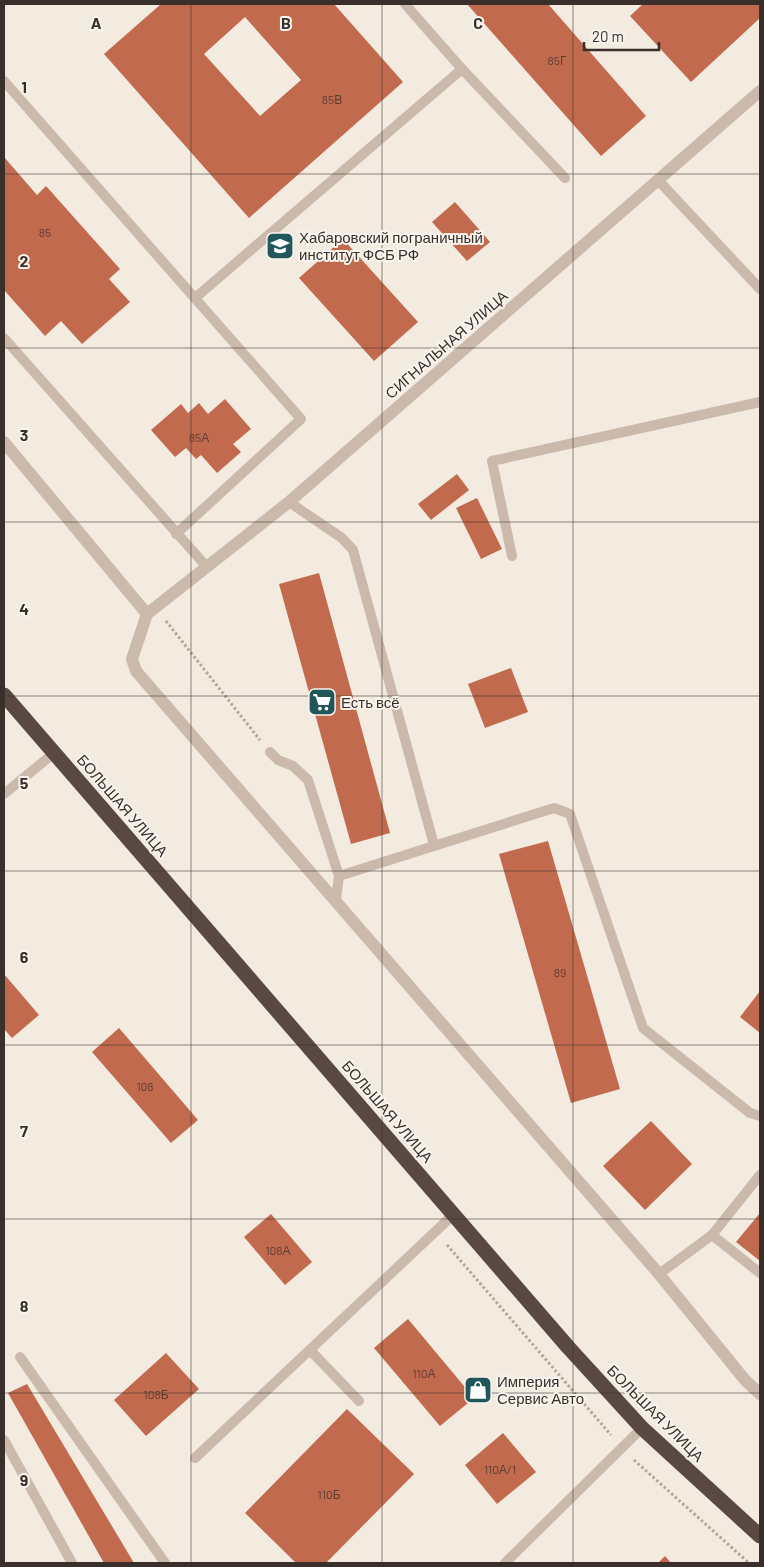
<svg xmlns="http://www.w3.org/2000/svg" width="764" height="1567" font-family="Barlow,sans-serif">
<rect width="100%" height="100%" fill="#f3eae0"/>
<!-- building -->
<g fill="#c26a4e" fill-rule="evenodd">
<path d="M161 4H334L403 82 249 218 104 54ZM245 17 301 80 260 116 204 54Z"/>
<path d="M467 4H548L646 116 601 156Z"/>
<path d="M643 4H760V18L691 82 630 16Z"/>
<path d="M4 157 37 195 46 186 120 269 109 279 130 302 82 344 61 321 45 336 4 290Z"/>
<path d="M455 202 490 242 467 261 432 222Z"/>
<path d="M343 239 418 322 374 361 299 278Z"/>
<path d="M225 399 251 429 233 444 241 452 217 473 201 455 196 459 186 448 175 457 151 430 181 404 188 413 199 403 208 414Z"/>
<path d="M457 474 469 490 431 520 418 504Z"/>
<path d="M477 498 502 549 481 559 456 508Z"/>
<path d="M319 573 390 833 351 844 279 584Z"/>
<path d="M511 668 528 712 485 728 468 684Z"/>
<path d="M548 841 620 1089 571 1103 499 854Z"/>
<path d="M4 974 39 1015 12 1038 4 1029Z"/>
<path d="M760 991V1033L740 1017Z"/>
<path d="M119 1028 198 1120 171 1143 92 1052Z"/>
<path d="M651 1121 692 1164 645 1210 603 1166Z"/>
<path d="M760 1213V1261L736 1242Z"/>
<path d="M271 1214 312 1262 285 1285 244 1237Z"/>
<path d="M408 1319 474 1398 440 1426 374 1348Z"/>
<path d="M166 1353 199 1389 146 1436 114 1400Z"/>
<path d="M27 1384 134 1563H104L8 1393Z"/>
<path d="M347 1409 414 1474 326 1563H296L245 1513Z"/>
<path d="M503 1433 536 1472 497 1504 465 1465Z"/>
<path d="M665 1556 671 1563H658Z"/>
</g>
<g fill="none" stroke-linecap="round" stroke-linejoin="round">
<!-- path -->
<g stroke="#b7a496" stroke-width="3" stroke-dasharray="2.5 2.5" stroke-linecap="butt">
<path d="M166 621 260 740"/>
<path d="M447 1245 611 1435"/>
<path d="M634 1460 749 1563"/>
</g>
<!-- lane -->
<g stroke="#cbbaac" stroke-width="10">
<path d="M405 4 462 69 565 178"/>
<path d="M4 81 301 419 176 534"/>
<path d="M658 180 760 289"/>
<path d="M195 298 462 69"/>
<path d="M4 338 206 566"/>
<path d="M289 502 342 538 353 550 434 845"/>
<path d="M512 556 492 461 760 402"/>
<path d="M270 752 278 760 293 766 308 780 339 876"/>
<path d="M4 794 54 753"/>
<path d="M336 900 339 876 554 808 570 814 643 1028 750 1113 760 1116"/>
<path d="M712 1235 760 1273"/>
<path d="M659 1274 712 1235 760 1175"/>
<path d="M310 1350 359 1401"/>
<path d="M20 1357 165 1563"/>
<path d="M4 1440 72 1563"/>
<path d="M195 1458 454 1214"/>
<path d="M505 1563 642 1428"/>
</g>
<!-- street -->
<g stroke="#cbbaac" stroke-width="12">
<path d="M760 91 289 502 147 614 132 659 136 671 659 1274 745 1380 760 1394"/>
<path d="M4 442 147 614"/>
</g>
<!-- highway -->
<path stroke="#5a4942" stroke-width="15" d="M4 695 568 1347 642 1428 760 1536"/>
</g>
<!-- grid -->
<path fill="none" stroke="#392f2b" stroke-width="1" stroke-opacity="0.55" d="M191 4V1563M382 4V1563M573 4V1563M4 174H760M4 348H760M4 522H760M4 696H760M4 871H760M4 1045H760M4 1219H760M4 1393H760"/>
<!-- icons -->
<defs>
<symbol id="university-square" viewBox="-11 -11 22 22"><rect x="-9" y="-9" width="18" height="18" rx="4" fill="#21575a" stroke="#faf4ed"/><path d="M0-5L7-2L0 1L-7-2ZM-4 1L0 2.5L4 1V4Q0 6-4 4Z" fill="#fff"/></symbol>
<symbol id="supermarket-square" viewBox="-11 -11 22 22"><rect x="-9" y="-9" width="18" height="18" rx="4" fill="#21575a" stroke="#faf4ed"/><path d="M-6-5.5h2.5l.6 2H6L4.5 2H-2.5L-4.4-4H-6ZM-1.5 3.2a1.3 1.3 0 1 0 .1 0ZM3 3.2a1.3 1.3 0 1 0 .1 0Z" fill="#fff"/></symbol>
<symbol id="shop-square" viewBox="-11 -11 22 22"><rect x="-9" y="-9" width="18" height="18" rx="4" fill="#21575a" stroke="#faf4ed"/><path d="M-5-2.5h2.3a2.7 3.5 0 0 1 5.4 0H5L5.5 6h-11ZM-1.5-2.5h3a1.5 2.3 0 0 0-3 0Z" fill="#fff"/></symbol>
</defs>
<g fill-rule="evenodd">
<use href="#university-square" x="264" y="230" width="32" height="32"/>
<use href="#supermarket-square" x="306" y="686" width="32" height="32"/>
<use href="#shop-square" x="462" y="1374" width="32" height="32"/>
</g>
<g text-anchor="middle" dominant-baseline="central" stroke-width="4" stroke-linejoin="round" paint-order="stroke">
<!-- number labels -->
<g font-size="12" fill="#5b3e34">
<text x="557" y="60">85Г</text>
<text x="332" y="99">85В</text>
<text x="45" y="232">85</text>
<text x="199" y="437">85А</text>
<text x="560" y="972">89</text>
<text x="145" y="1086">108</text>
<text x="278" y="1250">108А</text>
<text x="424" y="1373">110А</text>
<text x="156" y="1394">108Б</text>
<text x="500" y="1469">110А/1</text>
<text x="329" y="1494">110Б</text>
</g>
<!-- poi labels -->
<g font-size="15" fill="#392f2b" stroke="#faf4ed" text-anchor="start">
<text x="299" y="237">Хабаровский пограничный<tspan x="299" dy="17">институт ФСБ РФ</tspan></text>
<text x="341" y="702">Есть всё</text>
<text x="497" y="1381">Империя<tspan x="497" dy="17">Сервис Авто</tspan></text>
</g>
<!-- street labels -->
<g font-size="15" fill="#392f2b" stroke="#faf4ed">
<text transform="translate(446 344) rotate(-41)">СИГНАЛЬНАЯ УЛИЦА</text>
<text transform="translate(123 805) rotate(49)">БОЛЬШАЯ УЛИЦА</text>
<text transform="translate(388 1111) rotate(49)">БОЛЬШАЯ УЛИЦА</text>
<text transform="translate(656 1413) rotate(45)">БОЛЬШАЯ УЛИЦА</text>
</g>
</g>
<g font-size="16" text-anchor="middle" font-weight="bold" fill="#392f2b" stroke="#faf4ed" stroke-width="4" stroke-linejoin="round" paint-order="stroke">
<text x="96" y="29">A</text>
<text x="286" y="29">B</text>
<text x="478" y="29">C</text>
<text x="24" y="93">1</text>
<text x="24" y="267">2</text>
<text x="24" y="441">3</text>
<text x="24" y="615">4</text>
<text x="24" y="789">5</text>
<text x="24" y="963">6</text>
<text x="24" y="1137">7</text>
<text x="24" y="1312">8</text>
<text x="24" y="1486">9</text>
</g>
<!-- border -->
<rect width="764" height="1567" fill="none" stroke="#392f2b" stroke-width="10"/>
<!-- scale -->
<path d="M584 42v8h75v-8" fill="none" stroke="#392f2b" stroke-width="2.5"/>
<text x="592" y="42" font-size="15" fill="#392f2b" stroke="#faf4ed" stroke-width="4" paint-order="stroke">20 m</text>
</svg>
